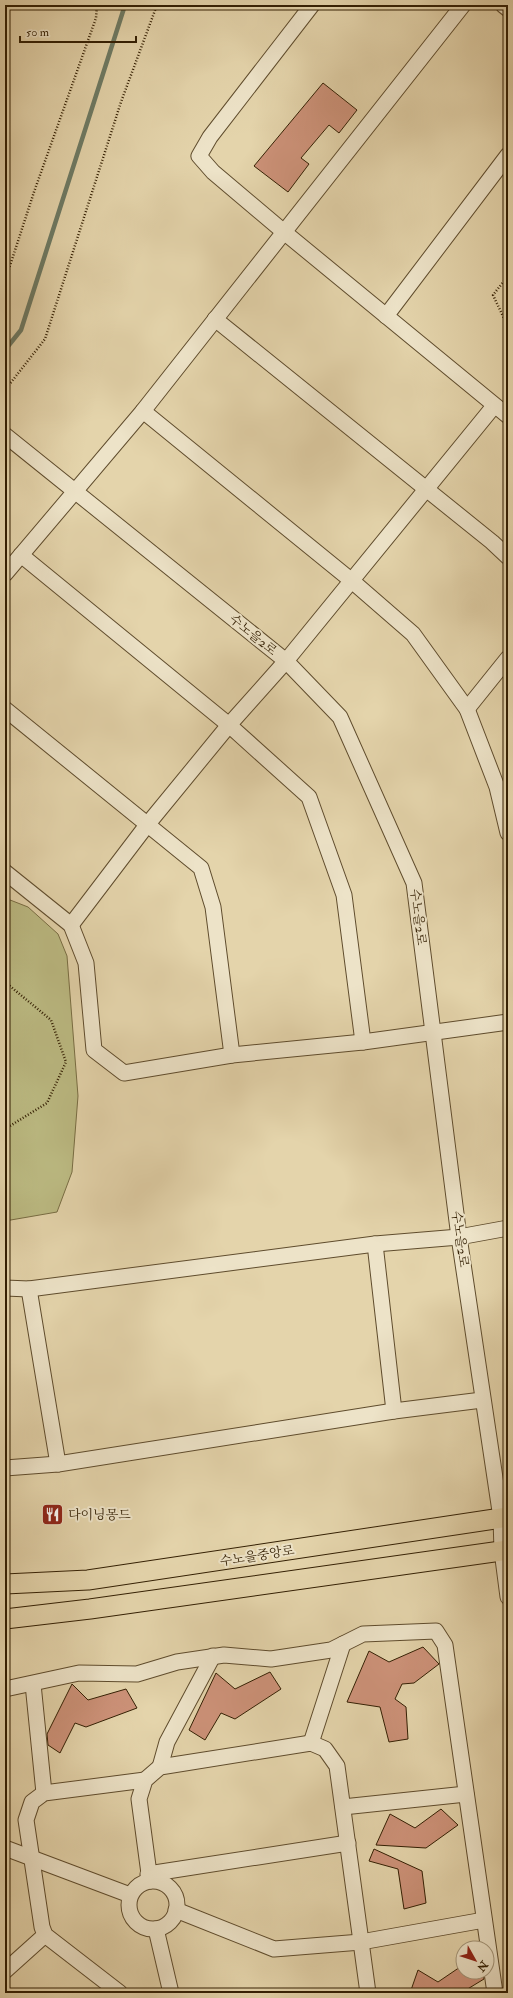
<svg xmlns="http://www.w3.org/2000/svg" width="513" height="1998" font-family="'IM FELL Double Pica','Noto Serif KR',serif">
<rect width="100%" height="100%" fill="#e4d4ab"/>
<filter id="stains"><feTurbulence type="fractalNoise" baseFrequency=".005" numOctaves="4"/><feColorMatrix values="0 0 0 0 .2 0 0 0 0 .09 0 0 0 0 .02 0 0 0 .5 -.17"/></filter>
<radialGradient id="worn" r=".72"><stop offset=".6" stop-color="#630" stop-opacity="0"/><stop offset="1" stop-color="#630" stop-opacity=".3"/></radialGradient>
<!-- green -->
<path fill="#bcbb83" stroke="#786d43" d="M5 898 28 907 58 934 67 956 78 1096 72 1172 57 1212 5 1221Z"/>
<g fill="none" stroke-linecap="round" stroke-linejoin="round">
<!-- stream -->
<path stroke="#6e7b65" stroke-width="4.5" d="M5 350 21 330 125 5"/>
</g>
<!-- building -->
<g fill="#cd9279" stroke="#331f03">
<path d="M323 83 357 110 339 133 329 125 301 158 309 164 288 192 254 166Z"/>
<path d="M423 1647 439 1664 414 1683 402 1684 395 1699 406 1707 408 1739 389 1742 380 1707 347 1702 369 1651 389 1662Z"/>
<path d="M270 1672 281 1689 235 1719 221 1713 205 1740 189 1730 216 1673 235 1689Z"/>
<path d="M72 1684 88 1700 126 1689 137 1708 86 1727 75 1723 60 1753 48 1745 47 1734Z"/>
<path d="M441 1809 458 1825 426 1848 376 1845 390 1814 415 1828Z"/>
<path d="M374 1849 422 1871 426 1903 404 1909 398 1869 369 1861Z"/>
<path d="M463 1965V1972H483L484 1979 461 1993H410L418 1970 438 1982Z"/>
</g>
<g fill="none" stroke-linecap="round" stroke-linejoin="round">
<defs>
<g id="minor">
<path d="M312 5 210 137 199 156 213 172 284 232 508 416"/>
<path d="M503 5 508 9"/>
<path d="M386 316 508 155"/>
<path d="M215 319 492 542 508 557"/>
<path d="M143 411 352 581 413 634 467 709 497 787 508 833"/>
<path d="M5 435 286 661 340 717 414 883 459 1237 501 1518 502 1551 508 1597"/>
<path d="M21 555 229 725 309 797 344 895 363 1042"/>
<path d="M5 574 143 411 463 5"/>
<path d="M5 709 201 868 213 907 232 1055"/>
<path d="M467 709 508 658"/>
<path d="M5 872 71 925 86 963 94 1050 124 1073 232 1055 363 1042 508 1022"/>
<path d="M71 925 147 825 229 725 286 661 494 406"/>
<path d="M375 1244 394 1411"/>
<path d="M5 1288 29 1289 375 1244 459 1237 508 1228"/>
<path d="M29 1289 58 1464"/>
<path d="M5 1468 58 1464 394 1411 482 1400"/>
<path d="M33 1684 44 1793"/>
<path d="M5 1689 79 1673 137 1674 177 1662 224 1655 271 1659 331 1650 363 1634 436 1631 445 1645 495 1993"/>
<path d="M311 1743 343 1644"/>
<path d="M160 1767 167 1742 213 1656"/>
<path d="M343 1807 466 1794"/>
<path d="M5 1848 130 1895"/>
<path d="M148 1874 348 1843"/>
<circle cx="153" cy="1905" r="24"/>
<path d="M150 1881 139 1799 145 1780 160 1767 311 1743 325 1749 337 1766 368 1993"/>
<path d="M176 1910 274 1949 361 1942 484 1920"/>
<path d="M156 1929 171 1993"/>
<path d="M5 1971 45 1935"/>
<path d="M120 1993 45 1935 42 1927 26 1820 32 1802 44 1793 145 1780"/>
</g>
<g id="major">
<path d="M5 1584 88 1580 508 1517"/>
<path d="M5 1619 90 1609 508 1550"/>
</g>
</defs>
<!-- minor casing -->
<use href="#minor" stroke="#5f4c2d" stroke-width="17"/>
<!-- major casing -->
<use href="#major" stroke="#331f03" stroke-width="21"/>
<!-- path -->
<g stroke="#331f03" stroke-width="2.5" stroke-dasharray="1 2" stroke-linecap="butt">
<path d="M508 276 493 295 508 327"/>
<path d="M5 281 34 192 96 18 97 5"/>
<path d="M5 390 45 339 121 102 157 5"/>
<path d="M5 982 51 1020 66 1062 47 1103 5 1129"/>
</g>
<!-- minor -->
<use href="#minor" stroke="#ede3c8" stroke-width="15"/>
<!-- major -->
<use href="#major" stroke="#e4d4ab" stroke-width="19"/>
</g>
<!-- icons -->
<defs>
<symbol id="restaurant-square" viewBox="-11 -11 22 22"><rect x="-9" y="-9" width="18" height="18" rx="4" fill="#8f2418" stroke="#ede3c8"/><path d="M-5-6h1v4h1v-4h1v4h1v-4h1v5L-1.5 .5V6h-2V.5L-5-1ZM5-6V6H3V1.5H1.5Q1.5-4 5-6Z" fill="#fff"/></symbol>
</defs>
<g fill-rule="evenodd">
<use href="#restaurant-square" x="40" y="1502" width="25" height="25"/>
</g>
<g text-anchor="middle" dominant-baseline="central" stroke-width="4" stroke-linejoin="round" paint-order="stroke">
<!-- street labels -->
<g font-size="13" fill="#331f03" stroke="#ede3c8">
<text transform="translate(253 635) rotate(39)">수노을2로</text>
<text transform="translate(418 917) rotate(83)">수노을2로</text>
<text transform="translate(460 1239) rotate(82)">수노을2로</text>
<text transform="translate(257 1556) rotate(-9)">수노을중앙로</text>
</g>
<!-- poi labels -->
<g font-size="13" fill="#331f03" stroke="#ede3c8" text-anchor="start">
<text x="68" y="1515">다이닝몽드</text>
</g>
</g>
<!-- margin -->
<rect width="513" height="1998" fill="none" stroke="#e4d4ab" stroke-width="20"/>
<rect x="6" y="6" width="501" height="1986" fill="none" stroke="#331f03" stroke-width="2"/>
<rect x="10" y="10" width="493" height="1978" fill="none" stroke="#331f03"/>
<!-- north arrow -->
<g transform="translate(475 1960) rotate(129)"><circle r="19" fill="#ede3c8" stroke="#a39579"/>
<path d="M0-3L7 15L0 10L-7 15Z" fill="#8f2418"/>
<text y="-6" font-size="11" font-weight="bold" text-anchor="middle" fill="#331f03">N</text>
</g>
<!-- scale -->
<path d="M20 36v6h116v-6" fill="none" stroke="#331f03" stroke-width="2"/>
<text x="26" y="36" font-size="12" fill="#331f03" stroke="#ede3c8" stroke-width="3" paint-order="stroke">50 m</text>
<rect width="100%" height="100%" filter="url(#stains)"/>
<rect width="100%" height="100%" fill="url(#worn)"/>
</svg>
